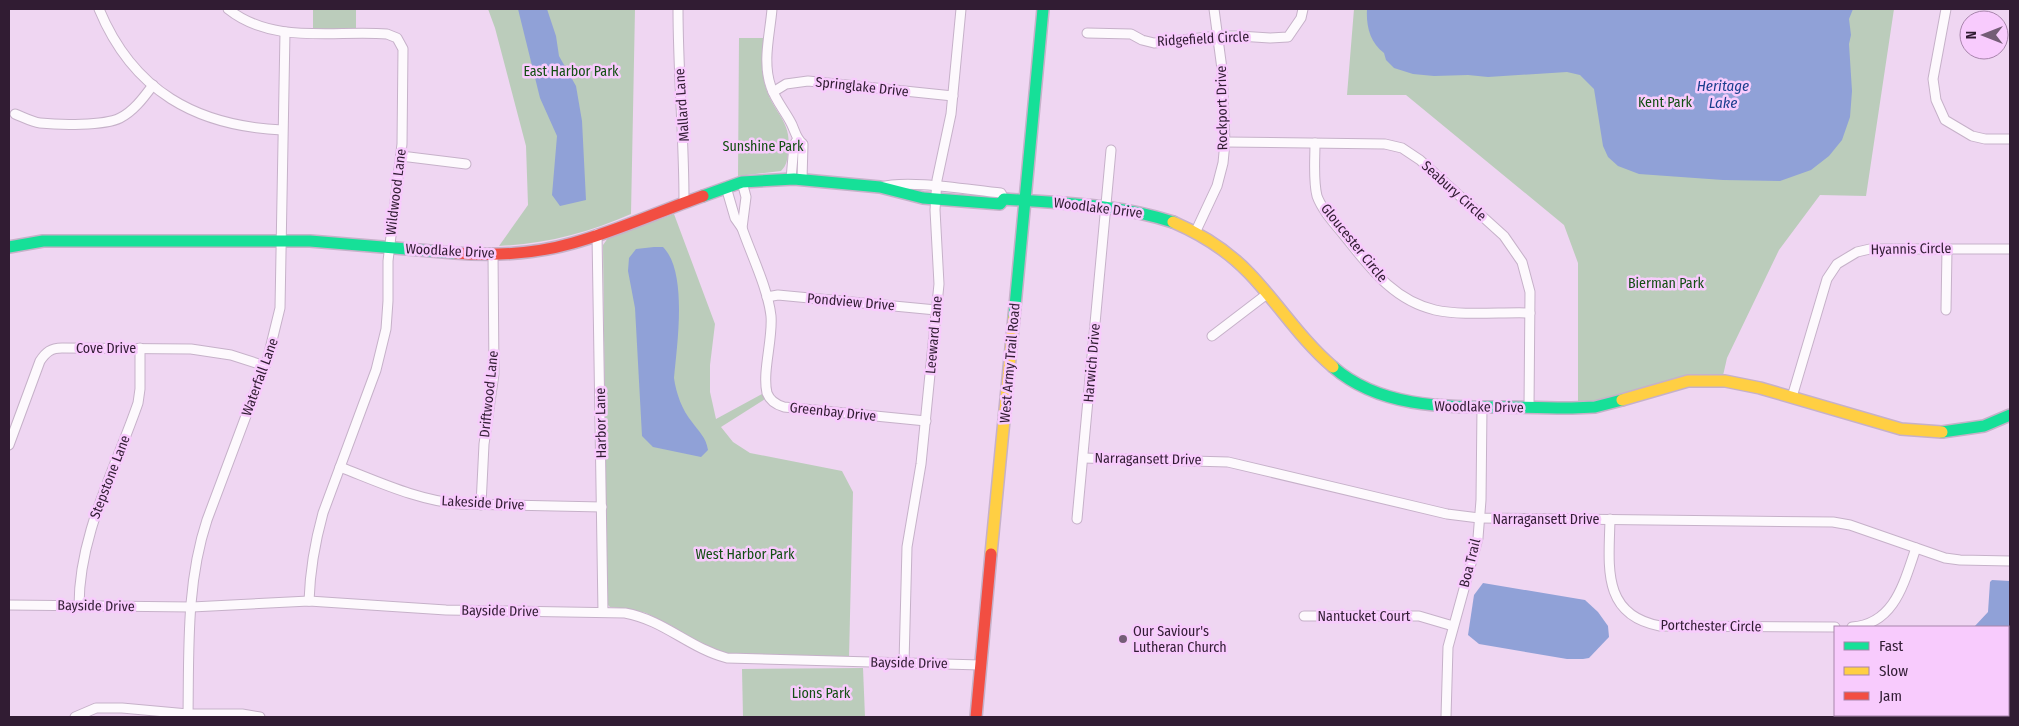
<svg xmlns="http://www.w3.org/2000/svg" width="2019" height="726" font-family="'Fira Sans Condensed',sans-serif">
<rect width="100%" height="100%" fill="#efd6f2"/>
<!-- green -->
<g fill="#bcb">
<rect x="313" y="9" width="43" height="20"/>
<path d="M488 9H635L631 214C588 233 545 244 499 246L528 205 526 146 495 28Z"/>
<path d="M1354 9H1894L1866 196 1820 195 1779 250 1727 358 1722 380 1578 408V263L1564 225 1406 95H1347Z"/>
<path d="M739 38H764C763 54 761 69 765 85 773 114 793 120 788 153 787 160 787 165 781 171L738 176Z"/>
<path d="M674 214 715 324 710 365V392L716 419 762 394 765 399 721 427 733 442 750 453 842 471 853 492 849 657 734 654 715 651 694 641 672 626 646 613 629 609 610 607 607 604 603 245 608 238Z"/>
<path d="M863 668 865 717H743L742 669Z"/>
</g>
<!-- water -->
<g fill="#90a1d7">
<path d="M518 9H547L556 36 559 56 576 86 582 121 586 200 560 206 552 195 557 136 540 98Z"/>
<path d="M1367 9H1853L1849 19 1851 35 1849 44 1852 91 1850 117 1842 140 1829 156 1811 170 1780 181 1723 180 1639 174 1618 166 1608 157 1603 146 1594 89 1580 75 1567 72 1488 77 1468 75 1434 76 1413 74 1394 68 1386 60 1384 53C1370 43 1366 26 1367 9Z"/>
<path d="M654 247H663C688 272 677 344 674 378 676 393 682 410 692 422 699 432 706 437 708 450L701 457 653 447 642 436 635 308 628 271 629 258 636 249Z"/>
<path d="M1992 580 2010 581V668H2008V627H1974L1988 612 1990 582Z"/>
<path d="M1483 583 1585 600 1598 612 1608 626 1609 637 1589 658 1583 659H1567L1479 644 1468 635 1474 595Z"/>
</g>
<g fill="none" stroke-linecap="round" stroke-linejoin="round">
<defs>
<g id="street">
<path d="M99 9C133 91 196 126 282 130"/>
<path d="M228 9C273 45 334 30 387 34L397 38 403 49 402 144 388 261V301L386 329 376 370 323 513C315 542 310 570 309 601"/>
<path d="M678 9C678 73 684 137 684 201"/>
<path d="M772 9C770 34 762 62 771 87 775 99 784 110 790 121 795 129 795 138 803 144L802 180"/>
<path d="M1946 9 1933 79 1936 100 1945 120 1972 136 1985 139H2010"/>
<path d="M1087 33 1131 34 1142 40 1154 43 1218 36H1239L1270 38 1288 37 1301 18 1303 9"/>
<path d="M773 92 786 84 808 81 953 96"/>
<path d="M15 114C23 117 32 122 40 123 59 125 104 126 120 118 134 111 144 97 153 85"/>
<path d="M1225 142 1385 144 1402 148 1420 160 1504 236 1522 262 1530 292 1529 407"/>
<path d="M1315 143C1315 160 1313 180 1317 196 1322 210 1334 223 1343 234 1369 266 1392 300 1435 310 1463 316 1500 312 1530 313"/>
<path d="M401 156 466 164"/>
<path d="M791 179 794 145 797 140"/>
<path d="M726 187 735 218 742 228C751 254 768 289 771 316 773 339 762 372 767 393 770 401 777 405 784 407L926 421"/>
<path d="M880 187C909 179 969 190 1001 193L1004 199"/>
<path d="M742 228 746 197 742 182"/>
<path d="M1195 233 1217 186 1223 163 1225 142 1222 69 1214 9"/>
<path d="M597 234 603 612"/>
<path d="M767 297 778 295 936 310"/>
<path d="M1946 310 1947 249"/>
<path d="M1212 336 1267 294"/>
<path d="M1792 397 1827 279 1837 264 1857 252 1870 249H2010"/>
<path d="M9 445 40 361C46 352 51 348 62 348L191 349 231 355 265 366"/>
<path d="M1083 458 1228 462 1447 514 1479 518 1833 522 1850 525 1945 558 1960 560 2010 561"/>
<path d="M340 467C379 482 419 501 461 504L602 507"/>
<path d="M481 505 484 444 494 374 493 253"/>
<path d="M1077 519 1111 150"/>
<path d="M1610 519C1609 566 1601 615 1660 626L1835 627"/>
<path d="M9 605 192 607 309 601 446 610 625 613C664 620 689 648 727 658L981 665"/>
<path d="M79 606C79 534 115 470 138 403L140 389V348"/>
<path d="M1304 616H1419L1453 626"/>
<path d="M1852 627C1895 624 1904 582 1916 548"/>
<path d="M904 663 907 547 921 464 939 284 935 210 937 180 951 114 961 9"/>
<path d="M75 717 96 708H122L188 714H242L260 717"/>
<path d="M188 717C189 652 186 583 207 520L268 357 280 308 285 32"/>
<path d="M1446 717 1448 647 1478 538 1481 500 1482 407"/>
</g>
<g id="fast">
<path d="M703 196 742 182 794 179 880 187 923 198 1000 204 1004 199C1061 203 1118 204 1173 222"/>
<path d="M9 247 43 241H310L455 253"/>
<path d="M1014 317 1043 9"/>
<path d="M1333 367C1380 408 1445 407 1504 407 1526 407 1549 408 1572 408L1595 407 1622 400"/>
<path d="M1942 432 1984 426 2010 415"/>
</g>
<g id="slow">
<path d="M1173 222C1201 234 1228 251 1249 273 1278 303 1300 339 1333 367"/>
<path d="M1622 400 1688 381H1725L1760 388 1901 429 1942 432"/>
<path d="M991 554 1014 317"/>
</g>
<g id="jam">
<path d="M455 253C494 256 535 254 573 243 617 231 660 211 703 196"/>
<path d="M976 717 991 554"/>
</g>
</defs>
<!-- street casing -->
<use href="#street" stroke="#c6b1c9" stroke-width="11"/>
<!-- fast casing -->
<use href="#fast" stroke="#c6b1c9" stroke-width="14"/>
<!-- slow casing -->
<use href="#slow" stroke="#c6b1c9" stroke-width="14"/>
<!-- jam casing -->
<use href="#jam" stroke="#c6b1c9" stroke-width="14"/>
<!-- street -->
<use href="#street" stroke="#fdf9fd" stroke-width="9"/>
<!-- fast -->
<use href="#fast" stroke="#16e098" stroke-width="11"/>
<!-- slow -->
<use href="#slow" stroke="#ffcf43" stroke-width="11"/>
<!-- jam -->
<use href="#jam" stroke="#f24e42" stroke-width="11"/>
</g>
<!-- markers -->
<circle fill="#745d76" stroke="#f8cbfd" stroke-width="2" cx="1123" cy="639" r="5"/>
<g text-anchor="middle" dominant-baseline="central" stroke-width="5" stroke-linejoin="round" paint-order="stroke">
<!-- street labels -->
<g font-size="14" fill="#311c33" stroke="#f8cbfd">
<text transform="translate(1203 39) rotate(-3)">Ridgefield Circle</text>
<text transform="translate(862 87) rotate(6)">Springlake Drive</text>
<text transform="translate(682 105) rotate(-94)">Mallard Lane</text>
<text transform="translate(1222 108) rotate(-91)">Rockport Drive</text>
<text transform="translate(1454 191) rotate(42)">Seabury Circle</text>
<text transform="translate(396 192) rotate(-83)">Wildwood Lane</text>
<text transform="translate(1098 208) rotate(7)">Woodlake Drive</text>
<text transform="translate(1354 243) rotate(51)">Gloucester Circle</text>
<text transform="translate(1911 249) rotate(-1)">Hyannis Circle</text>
<text transform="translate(450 251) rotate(3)">Woodlake Drive</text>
<text transform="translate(851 302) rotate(5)">Pondview Drive</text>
<text transform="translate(934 335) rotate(-85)">Leeward Lane</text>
<text x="106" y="348">Cove Drive</text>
<text transform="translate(1010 363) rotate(-85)">West Army Trail Road</text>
<text transform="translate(1092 363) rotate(-85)">Harwich Drive</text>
<text transform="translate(260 377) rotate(-70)">Waterfall Lane</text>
<text transform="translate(489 394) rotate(-84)">Driftwood Lane</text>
<text transform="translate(1479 407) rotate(1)">Woodlake Drive</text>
<text transform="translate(833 412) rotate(6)">Greenbay Drive</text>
<text transform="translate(601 423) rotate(-91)">Harbor Lane</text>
<text transform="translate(1148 459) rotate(1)">Narragansett Drive</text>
<text transform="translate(110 477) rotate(-69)">Stepstone Lane</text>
<text transform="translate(483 503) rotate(3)">Lakeside Drive</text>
<text x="1546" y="519">Narragansett Drive</text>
<text transform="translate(1470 563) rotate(-76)">Boa Trail</text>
<text transform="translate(96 606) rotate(1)">Bayside Drive</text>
<text transform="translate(500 611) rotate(1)">Bayside Drive</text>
<text x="1364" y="616">Nantucket Court</text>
<text transform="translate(1711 626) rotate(1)">Portchester Circle</text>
<text transform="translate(909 663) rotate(1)">Bayside Drive</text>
</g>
<!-- park labels -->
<g font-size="14" fill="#124f12" stroke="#f8cbfd">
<text x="571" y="71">East Harbor Park</text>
<text x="1665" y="102">Kent Park</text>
<text x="763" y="146">Sunshine Park</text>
<text x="1666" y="283">Bierman Park</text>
<text x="745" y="554">West Harbor Park</text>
<text x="821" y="693">Lions Park</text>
</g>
<!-- poi labels -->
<g font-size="14" fill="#311c33" stroke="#f8cbfd" text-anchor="start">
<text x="1133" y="631">Our Saviour's<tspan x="1133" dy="16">Lutheran Church</tspan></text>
</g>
<!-- water labels -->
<g font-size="15" font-style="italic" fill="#1a3e8d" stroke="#f8cbfd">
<text x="1723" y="86">Heritage<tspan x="1723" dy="17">Lake</tspan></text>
</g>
</g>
<!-- border -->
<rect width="2019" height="726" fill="none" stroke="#311c33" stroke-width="20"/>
<!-- legend -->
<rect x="1834" y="626" width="175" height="90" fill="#f8cbfd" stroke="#a885ac"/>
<rect x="1844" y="642" width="25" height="8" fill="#16e098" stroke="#a885ac"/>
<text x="1879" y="651" font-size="15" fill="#311c33">Fast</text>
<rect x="1844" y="667" width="25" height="8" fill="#ffcf43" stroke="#a885ac"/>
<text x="1879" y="676" font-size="15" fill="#311c33">Slow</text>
<rect x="1844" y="692" width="25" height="8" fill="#f24e42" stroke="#a885ac"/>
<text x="1879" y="701" font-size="15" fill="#311c33">Jam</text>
<!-- north arrow -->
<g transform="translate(1984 35) rotate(270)"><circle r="24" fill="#f8cbfd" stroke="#a885ac"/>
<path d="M0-4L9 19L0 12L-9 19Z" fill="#745d76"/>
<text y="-8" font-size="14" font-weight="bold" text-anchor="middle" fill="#311c33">N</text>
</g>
</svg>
